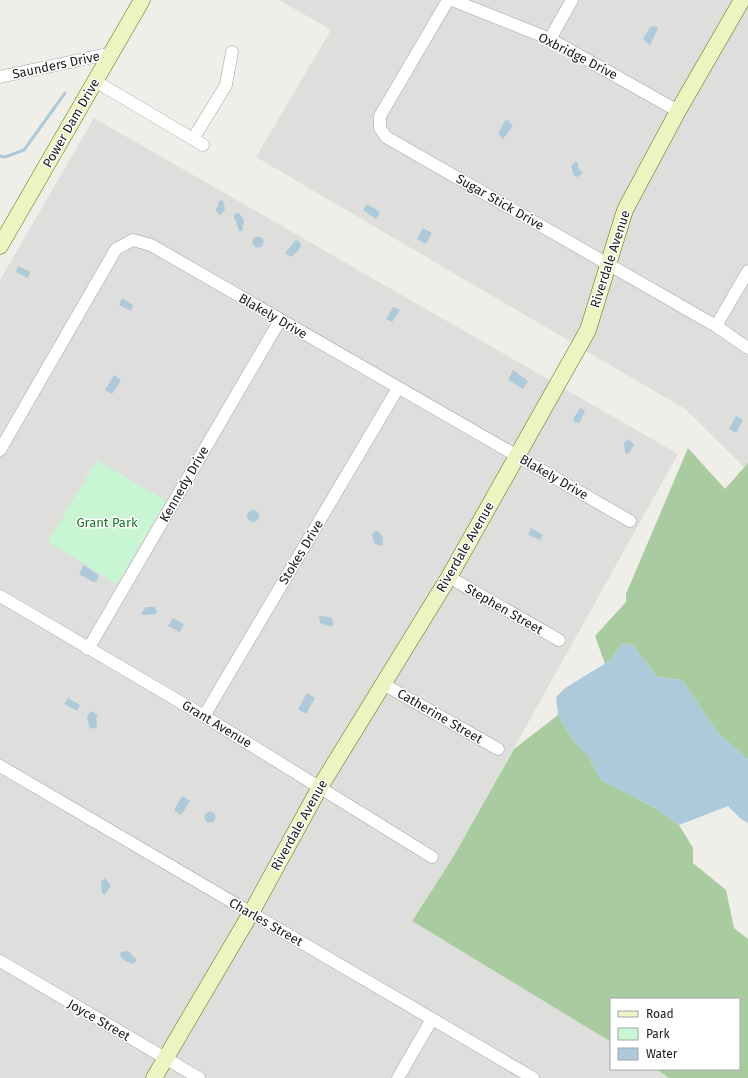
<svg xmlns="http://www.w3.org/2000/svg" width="748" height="1078" font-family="'Fira Sans',sans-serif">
<rect width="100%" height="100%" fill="#f0eee8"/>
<!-- residential -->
<g fill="#dededd">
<path d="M279 0H748V463L745 468 685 409 256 157 331 30Z"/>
<path d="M94 118 678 454 452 859 412 921 611 1042V1069H656L669 1078H0V280Z"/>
</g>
<!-- forest -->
<g fill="#a8cca0">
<path d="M688 448 725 489 748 463V760L716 731 682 680 657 677 633 645 622 643 611 660 605 664 595 636 626 602V594Z"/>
<path d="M558 715 573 740 587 754 601 780 650 805 679 825 693 848V863L726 890 734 928 748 939V1078H669L656 1069H739V999H611V1042L412 921 452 859 514 749Z"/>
</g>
<!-- park -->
<path fill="#c9f6d2" d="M97 460 166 501 117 584 48 542Z"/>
<!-- water -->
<g fill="#accada">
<path d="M654 26 658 28 650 45 643 39 650 27Z"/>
<path d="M508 120 513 126 503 139 498 134 505 121Z"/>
<path d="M575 162 578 163V168L583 173 577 177 574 176 571 166Z"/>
<path d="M223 200 225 209 221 215 218 214 216 210 219 201Z"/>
<path d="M367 204 380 212 376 219 363 210Z"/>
<path d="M235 213 240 214 244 221 242 231H239L236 221 234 219Z"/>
<path d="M423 228 432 233 426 244 417 239Z"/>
<circle cx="258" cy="242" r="5.5"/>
<path d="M296 240 300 242 301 246 298 251 291 257 285 253Z"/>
<path d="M18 266 30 272 28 278 16 272Z"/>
<path d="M122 298 133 305 131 311 119 305Z"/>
<path d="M393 307 400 310 392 322 386 319Z"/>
<path d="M513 370 528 381 523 389 508 380Z"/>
<path d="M114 375 121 380 112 394 105 390Z"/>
<path d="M580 408 585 411 580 422 576 423 573 419Z"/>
<path d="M736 416 743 420 736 433 729 429Z"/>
<path d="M629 439 634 445 629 453 626 454 625 452 624 443Z"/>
<circle cx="253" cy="516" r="6"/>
<path d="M531 528 543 535 541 540 528 535Z"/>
<path d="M375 531 379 532 383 538 382 546 375 544 372 535Z"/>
<path d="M84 565 98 575 97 581 93 582 79 574Z"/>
<path d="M146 607H155L157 612 155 614 143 615 141 613Z"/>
<path d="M319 616 331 617 334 624 331 627 320 623Z"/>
<path d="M173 618 184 624 180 632 168 626Z"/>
<path d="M622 643 633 645 657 677 682 680 716 731 748 760V823L741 819 728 806 679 825 650 805 601 780 587 754 573 740 558 715 556 697 565 688 611 660Z"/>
<path d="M307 693 315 698 306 714 298 709Z"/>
<path d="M68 698 80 705 77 711 64 704Z"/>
<path d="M91 711 98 715 96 718 97 727 90 729 87 717Z"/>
<path d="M182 796 190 801 181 815 174 810Z"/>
<circle cx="210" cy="817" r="5.5"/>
<path d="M105 878 111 886 105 895 102 893 101 882Z"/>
<path d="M128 951 137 960 133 964 125 961 120 956 121 952Z"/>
</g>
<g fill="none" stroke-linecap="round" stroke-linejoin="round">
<!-- stream -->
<path stroke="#accada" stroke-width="3" d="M0 156 5 157 24 150 65 93"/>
<defs>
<g id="street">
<path d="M448 0 380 116V128L386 137 716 326 748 348"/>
<path d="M452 0 550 39 678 111"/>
<path d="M550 39 572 0"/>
<path d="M0 77 112 53"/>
<path d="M95 81 203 145"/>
<path d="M193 139 226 85 232 52"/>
<path d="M716 326 748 271"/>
<path d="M0 450 116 249 133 240 151 245 630 521"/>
<path d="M449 577 559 640"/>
<path d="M0 596 204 716 432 857"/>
<path d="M88 649 280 320"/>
<path d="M383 684 498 749"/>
<path d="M204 716 398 388"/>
<path d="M0 766 533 1078"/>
<path d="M0 961 199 1078"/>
<path d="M398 1078 432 1019"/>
</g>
<g id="secondary">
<path d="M0 246 142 0"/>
<path d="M154 1078 251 913 320 787 449 577 588 330 625 210 678 111 742 0"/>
</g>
</defs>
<!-- street casing -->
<use href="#street" stroke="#a4a4a4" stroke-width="13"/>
<!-- secondary casing -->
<use href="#secondary" stroke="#5a710e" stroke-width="17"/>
<!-- street -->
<use href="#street" stroke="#fff" stroke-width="12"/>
<!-- secondary -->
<use href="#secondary" stroke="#ecf5c1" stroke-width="16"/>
</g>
<g text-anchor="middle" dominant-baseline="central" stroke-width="3" stroke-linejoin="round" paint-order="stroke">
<!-- street labels -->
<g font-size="13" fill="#202020" stroke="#fff">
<text transform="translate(578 56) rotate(27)">Oxbridge Drive</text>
<text transform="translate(56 65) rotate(-12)">Saunders Drive</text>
<text transform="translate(71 123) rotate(-60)">Power Dam Drive</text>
<text transform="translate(500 202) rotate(30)">Sugar Stick Drive</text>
<text transform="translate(610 259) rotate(-72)">Riverdale Avenue</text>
<text transform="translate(273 316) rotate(30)">Blakely Drive</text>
<text transform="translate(554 477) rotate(30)">Blakely Drive</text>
<text transform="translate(184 484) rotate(-60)">Kennedy Drive</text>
<text transform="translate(465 547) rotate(-60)">Riverdale Avenue</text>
<text transform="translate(301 552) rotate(-59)">Stokes Drive</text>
<text transform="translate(504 609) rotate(30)">Stephen Street</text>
<text transform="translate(440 716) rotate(30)">Catherine Street</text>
<text transform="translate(217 724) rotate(31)">Grant Avenue</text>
<text transform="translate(299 825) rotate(-61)">Riverdale Avenue</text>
<text transform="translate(266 922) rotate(30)">Charles Street</text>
<text transform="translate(99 1020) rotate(30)">Joyce Street</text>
</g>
<!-- park labels -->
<g font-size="13" fill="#157829" stroke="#fff">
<text x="107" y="522">Grant Park</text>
</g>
</g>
<!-- legend -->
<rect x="610" y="998" width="130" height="72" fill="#ffffff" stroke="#a6a6a6"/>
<rect x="618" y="1011" width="20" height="6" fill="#ecf5c1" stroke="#a6a6a6"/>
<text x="646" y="1018" font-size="12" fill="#202020">Road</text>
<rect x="618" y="1028" width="20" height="12" fill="#c9f6d2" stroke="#a6a6a6"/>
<text x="646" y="1038" font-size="12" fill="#202020">Park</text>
<rect x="618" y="1048" width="20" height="12" fill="#accada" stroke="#a6a6a6"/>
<text x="646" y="1058" font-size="12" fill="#202020">Water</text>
</svg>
